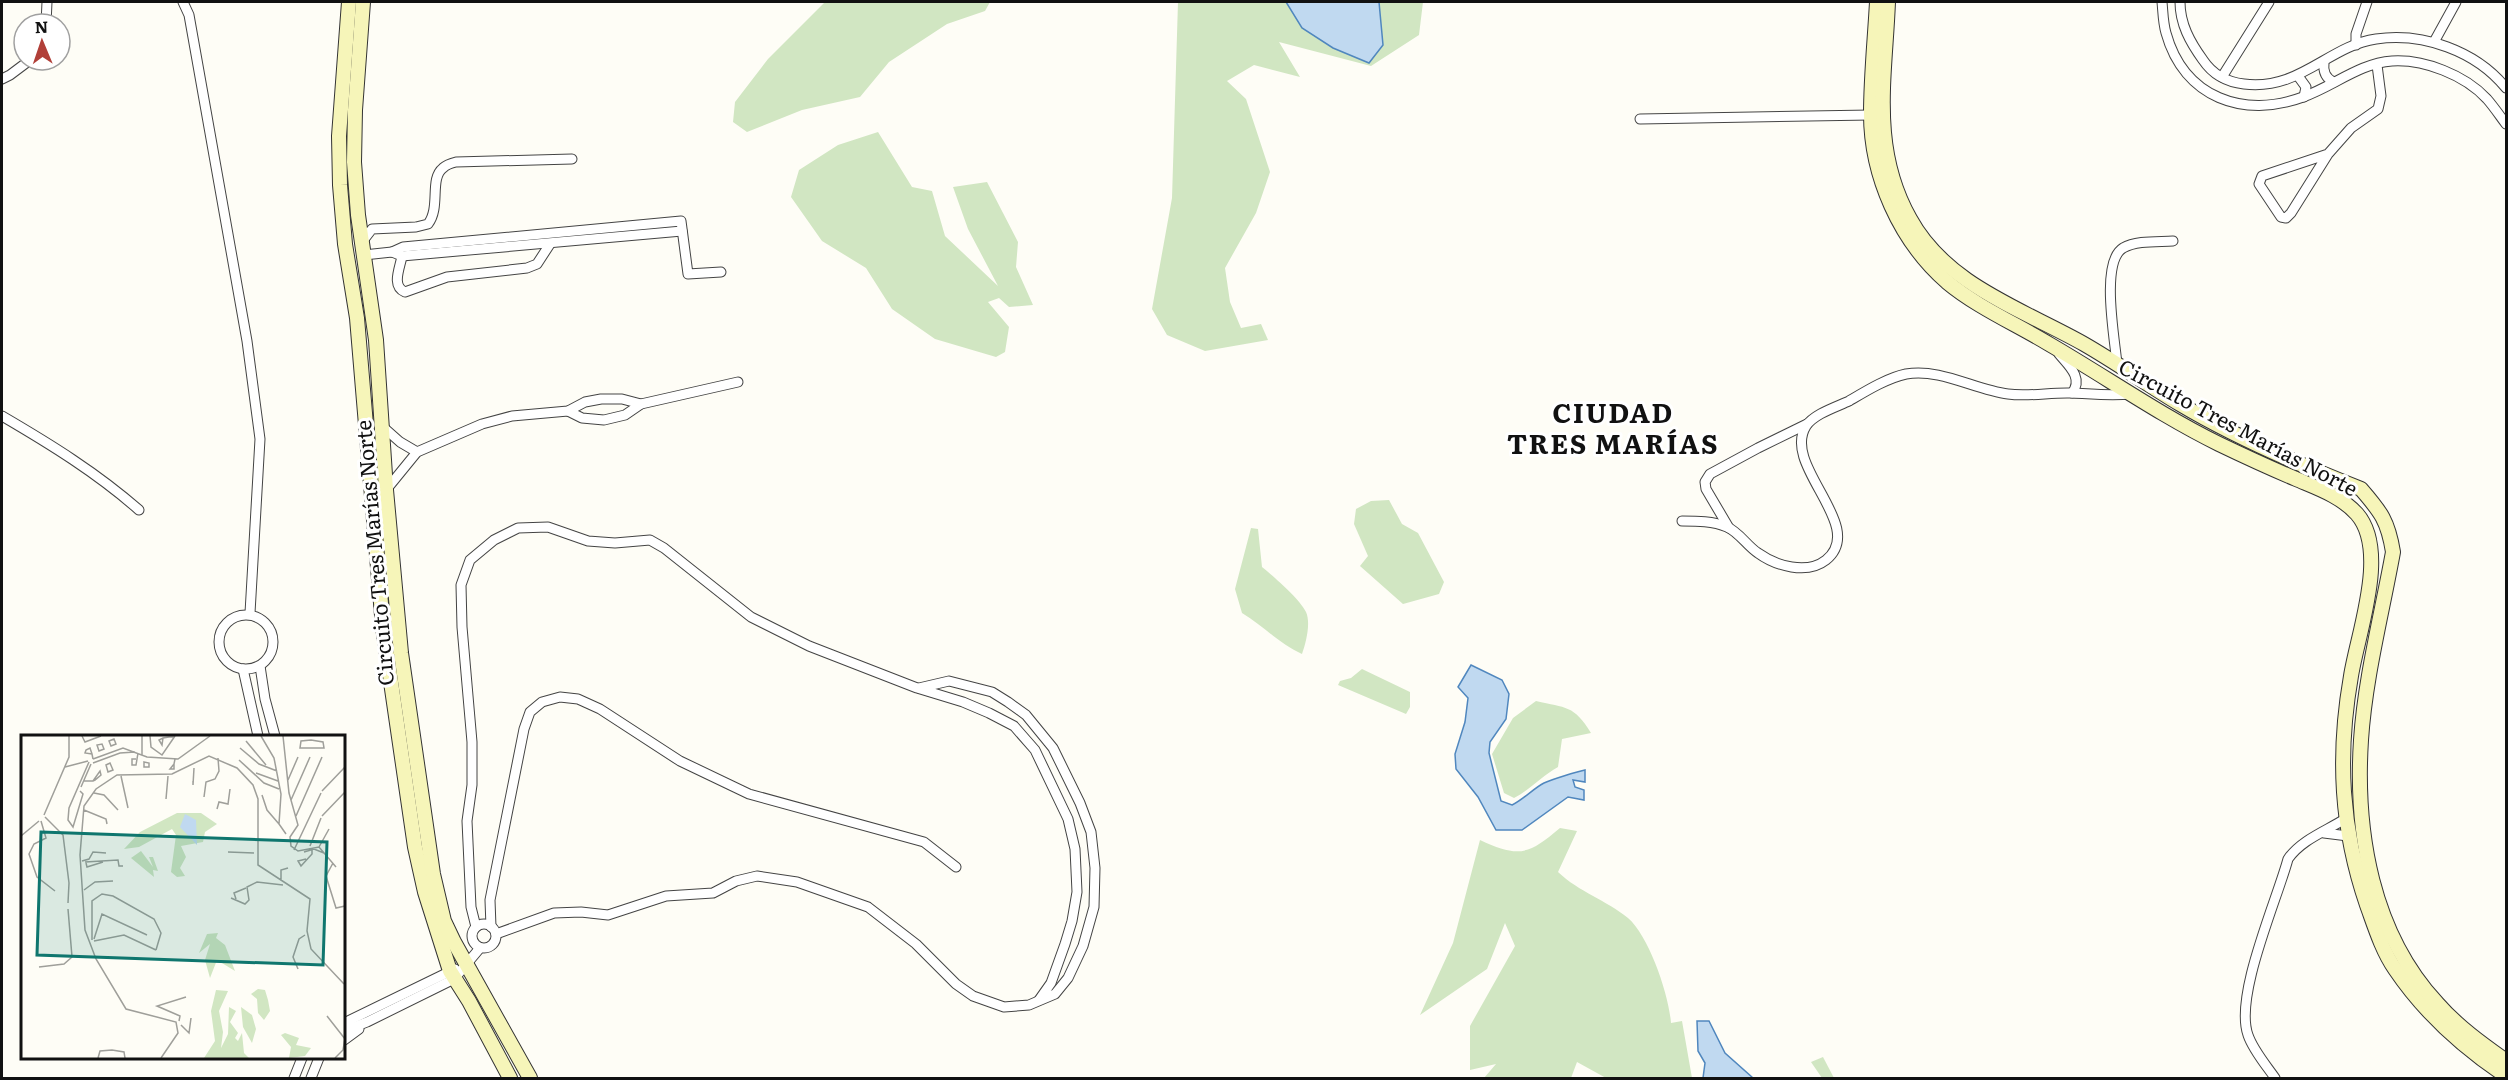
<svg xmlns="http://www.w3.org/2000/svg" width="2508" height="1080" font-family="Literata,serif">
<rect width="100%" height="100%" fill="#fefdf6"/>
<!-- green -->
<g fill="#d1e6c2">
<path d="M825 2H990L985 11 947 24 889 62 860 97 802 110 747 132 733 122 735 102 768 59Z"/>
<path d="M1178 2H1423L1419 35 1371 66 1279 42 1300 77 1254 65 1227 81 1246 99 1270 172 1256 213 1225 268 1230 302 1241 328 1261 324 1268 340 1205 351 1167 335 1152 309 1172 198Z"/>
<path d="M878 132 912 187 932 191 945 236 998 286 968 229 953 187 987 182 1018 242 1016 267 1033 305 1009 307 999 298 988 302 1009 327 1005 352 996 357 935 339 892 309 866 268 822 241 791 197 799 170 838 145Z"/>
<path d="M1389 500 1402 524 1418 533 1444 582 1439 594 1403 604 1360 566 1368 556 1354 524 1356 509 1371 501Z"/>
<path d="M1251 528 1258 529 1262 567C1274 577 1299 598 1306 612 1311 623 1306 643 1302 654 1279 644 1264 626 1242 613L1235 589Z"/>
<path d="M1362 669 1410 692V707L1406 714 1338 685 1340 681 1351 678Z"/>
<path d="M1536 701C1566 708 1574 705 1591 733L1562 739 1558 767C1542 776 1531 789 1514 798L1504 793 1492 754 1513 718Z"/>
<path d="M1560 828 1577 831 1558 872C1579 892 1606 900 1628 918 1649 936 1669 995 1671 1023L1682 1021 1692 1078H1606L1577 1062 1571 1078H1484L1496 1064 1470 1070V1026L1515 946 1505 923 1487 969 1420 1015 1453 943 1480 840C1519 858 1528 855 1560 828Z"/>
<path d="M1823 1057 1834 1078H1822L1811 1062Z"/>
</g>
<!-- water -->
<g fill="#c0d9f0" stroke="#5087be" stroke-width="1.5">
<path d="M1286 2H1379L1383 45 1369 63 1333 48 1302 28Z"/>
<path d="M1471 665 1502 680 1509 694 1506 719 1490 742 1489 753 1501 801 1512 805C1524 799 1534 788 1544 783 1553 779 1576 772 1585 770V782L1573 780 1575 787 1584 790V800L1568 797 1522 830H1496L1478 797 1456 769 1455 754 1465 722 1468 698 1458 687Z"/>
<path d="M1697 1021H1709L1725 1053 1753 1078H1703L1705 1063 1698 1051Z"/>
</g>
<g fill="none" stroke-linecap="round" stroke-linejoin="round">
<defs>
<g id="street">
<path d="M183 2 189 15 247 341 260 439 250 613"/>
<path d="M2162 2C2163 12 2163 23 2166 33 2184 98 2244 119 2303 97 2332 87 2360 63 2392 61 2424 59 2465 75 2487 99 2494 107 2500 116 2506 124"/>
<path d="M2180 2C2180 24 2190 42 2203 60 2213 75 2226 82 2244 84 2300 91 2328 46 2376 39 2423 32 2476 51 2506 88"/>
<path d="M46 24 47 2"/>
<path d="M2434 42 2456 2"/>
<path d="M2356 45V34L2367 2"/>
<path d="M2324 62C2323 71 2325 78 2334 82"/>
<path d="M2298 76 2306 87 2304 97"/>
<path d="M2222 77 2269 2"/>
<path d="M2 79 10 75 30 60"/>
<path d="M1640 119 1871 115"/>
<path d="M2328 154 2262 176 2259 184 2281 217 2286 218 2291 213 2328 154 2351 128 2378 109 2381 96 2377 65"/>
<path d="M362 242 372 229 416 227 428 224C441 207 429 179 443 168 446 165 452 163 456 162L572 159"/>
<path d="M392 252 403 247 681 221 688 274 721 272"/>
<path d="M364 255 392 252 402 256 682 231"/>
<path d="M402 256C400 268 391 286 405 292L447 277 527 268 537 264 550 244"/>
<path d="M2059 354C2068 365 2084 378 2072 393"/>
<path d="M2117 364C2115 340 2100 262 2123 248 2137 240 2158 242 2173 241"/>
<path d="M568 411 582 418 604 420 625 415 641 404 738 382"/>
<path d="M2 416C50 444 97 473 139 510"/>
<path d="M382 426 400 442 417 452"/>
<path d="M386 490 417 452 482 424 512 416 568 411 585 402 601 399H622L641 404"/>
<path d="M1682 521C1697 521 1713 521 1727 527 1739 532 1747 546 1758 553 1776 566 1807 575 1826 560 1868 526 1781 466 1806 426 1814 414 1836 407 1849 401 1866 391 1887 378 1906 374 1941 368 1975 390 2008 394 2029 397 2051 392 2072 393 2094 394 2109 396 2131 394"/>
<path d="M1729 528 1706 489 1705 482 1710 474 1758 448 1807 424"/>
<circle cx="246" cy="642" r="27"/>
<path d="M260 666 265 699 275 736"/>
<path d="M243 669 258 736"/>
<path d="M2324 833 2348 836"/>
<circle cx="484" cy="936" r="12"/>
<path d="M476 927 471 907 467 821 472 785V742L462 627 461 585 470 560 494 540 518 528 548 527 588 541 615 543 650 540 664 548 751 617 809 646 917 688 963 702 989 713 1014 726 1035 750 1068 819 1075 849 1077 892 1072 921 1065 944 1051 983 1039 1000"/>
<path d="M491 927 490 900 524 729 530 712 542 702 560 697 578 699 600 709 680 761 749 794 924 842 956 867"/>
<path d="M496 934 554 913 581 912 608 915 666 896 713 893 736 881 757 876 797 882 868 907 916 944 956 984 973 996 1004 1007 1029 1005 1055 994 1068 978 1083 946 1094 907 1095 868 1091 832 1080 803 1053 748 1026 715 1008 702 992 692 949 681 919 688"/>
<path d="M344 1023 455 969"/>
<path d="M344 1031 367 1022 454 979 480 948"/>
<path d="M344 1040 359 1029"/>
<path d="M294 1078 302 1058"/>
<path d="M311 1078 319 1058"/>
<path d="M2275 1078C2266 1065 2253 1050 2248 1035 2234 996 2277 900 2288 859 2301 840 2326 831 2345 819"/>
</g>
<g id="secondary">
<path d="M349 2 339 136 340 185 345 244 357 318 383 627 415 847 425 892 450 971 469 1001 510 1078"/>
<path d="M363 2 355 110 354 162 358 215 376 340 386 490 401 653 433 874 444 921 454 942 530 1078"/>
<path d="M1877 2C1875 39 1871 77 1871 114 1871 176 1900 241 1947 282 1977 307 2016 324 2049 344 2106 377 2160 415 2219 444 2244 456 2270 468 2296 479 2317 488 2341 496 2357 514 2389 551 2358 632 2351 676 2337 756 2341 829 2367 905 2375 927 2382 950 2395 969 2424 1012 2464 1048 2506 1076"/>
<path d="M1888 2C1885 78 1870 148 1910 219 1946 285 2022 309 2084 344 2117 363 2148 385 2180 404 2237 438 2300 465 2361 489 2381 512 2388 521 2393 552 2382 613 2365 678 2361 740 2355 833 2372 933 2437 1003 2457 1026 2482 1044 2506 1061"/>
</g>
</defs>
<!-- street casing -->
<use href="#street" stroke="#444" stroke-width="11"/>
<!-- secondary casing -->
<use href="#secondary" stroke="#333" stroke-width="16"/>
<!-- street -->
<use href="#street" stroke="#fff" stroke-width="9"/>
<!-- secondary -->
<use href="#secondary" stroke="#f6f5b9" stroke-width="14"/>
</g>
<g text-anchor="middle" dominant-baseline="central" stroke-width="6" stroke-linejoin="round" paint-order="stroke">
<!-- street labels -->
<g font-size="21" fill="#111" stroke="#fff">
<text transform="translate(2239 426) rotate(28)">Circuito Tres Marías Norte</text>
<text transform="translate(373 553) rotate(-95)">Circuito Tres Marías Norte</text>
</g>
<!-- district labels -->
<g font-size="27" font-weight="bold" letter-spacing="1.5" fill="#111" stroke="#fff">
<text x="1613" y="411">CIUDAD<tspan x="1613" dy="31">TRES MARÍAS</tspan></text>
</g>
</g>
<!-- overview -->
<g transform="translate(21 735)">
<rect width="324" height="324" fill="#fefdf6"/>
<path d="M156 78H180L196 89 184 97 182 107 160 111 165 122 159 133 164 141 156 142 150 137 155 100 151 94 118 112 103 114 119 97ZM120 116 132 132 128 122H132L137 136 132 135 133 142 110 123ZM197 198 195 203 204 210 214 236 196 225 189 243 184 225 189 209 178 218 186 199ZM237 254 244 255 247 265 249 276 243 285 237 278 236 264 230 259ZM195 255 207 256 198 276 202 297 200 313 207 299 208 272 215 276 209 287 217 298 214 303 217 306 221 298 223 318 228 323H183L194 306 190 276ZM220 272 231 280 235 294 231 308 222 292ZM264 298 278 303 275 310 290 313 284 321 268 323 270 312 260 300Z" fill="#d1e6c2"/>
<path d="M164 79 175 85 176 110 159 92Z" fill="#c0d9f0"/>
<path fill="none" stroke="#9f9f9a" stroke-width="1.5" d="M61 1 64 7 80 1M129 1 130 12 141 20 154 1M240 1 253 23 260 59 258 89 265 99M262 1 268 58 277 90 269 102 270 111 277 116 298 112 315 132M142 3 141 10 138 5 142 3 148 2H153M93 4 95 9 90 11 88 6ZM290 5 302 7 303 13H279L280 6ZM225 6 245 30M81 9 83 14 78 16 76 10ZM219 13 238 29 256 36M71 19 64 18 65 15 69 13 71 19 72 24M121 20V1M72 24 102 13 126 22 157 24 189 1M115 24H111V30H115L117 18M218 25 243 48 258 54M123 27 128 28V32H123ZM72 28 99 18 114 17M89 28 92 35 87 37 85 30ZM153 29 149 34H153V29L154 24M44 32 67 26M235 38 257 46M100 41 107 73M267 45 277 22M63 46H72L74 45 80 40 79 36 72 46M172 46V50L173 33M60 52 70 29M59 56 62 59 52 92 47 85 48 73 68 27M301 56 324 32M73 58 83 60 97 75M241 60 246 75 258 89M183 62 185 47 194 44 198 36 197 23M145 64 147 41M270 65 289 22M196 74 198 67 207 69 209 54M63 75 85 84 86 89M23 80 48 22V1M275 81 301 22M301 81 324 57M24 82 42 100 48 148 47 168M20 86 25 103 13 109 8 119 16 142 34 156M0 101 18 86M289 111 300 83M298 112 308 94M273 115 300 58M207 117 233 118M283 117 293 114 303 118M285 124 277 126 280 131 291 119V114M61 126 68 124 72 117 85 118M64 127 97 125 98 131H102M65 128 66 132 82 127M312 128 305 141 315 173 324 171M260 146V135L267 133M63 155 74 147 92 146M210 163 224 169 228 165 226 152 236 147 262 150M215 164 213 158 225 153M73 204 81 179 126 200M71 205V166L81 159 92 161 133 184 140 198 135 215M73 206 103 200 135 215M18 232 43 229 51 222 47 174M277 234 272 222 278 204 284 200M306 281 324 304 322 315 314 323M158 286 159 281 136 271 165 262M160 290 168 298 170 283M77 323 79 316 91 315 103 317 104 323M140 323 157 298 155 287 105 274 75 224 64 195 59 120 63 71 75 54 96 40 151 39 188 21 216 33 232 50 237 64V130L289 164 286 196 290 214 323 249"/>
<path fill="#0f766e" fill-opacity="0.15" stroke="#0f766e" stroke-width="3" d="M20 97 306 107 302 230 16 220Z"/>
<rect width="324" height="324" fill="none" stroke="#111" stroke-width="3"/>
</g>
<!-- border -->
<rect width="2508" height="1080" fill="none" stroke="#111111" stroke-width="6"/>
<!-- north arrow -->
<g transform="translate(42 42) rotate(358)"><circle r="28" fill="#ffffff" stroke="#a0a0a0" stroke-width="1.5"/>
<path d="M0-4.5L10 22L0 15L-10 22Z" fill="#b13f38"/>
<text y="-9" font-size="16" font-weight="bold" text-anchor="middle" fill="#111111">N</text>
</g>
</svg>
